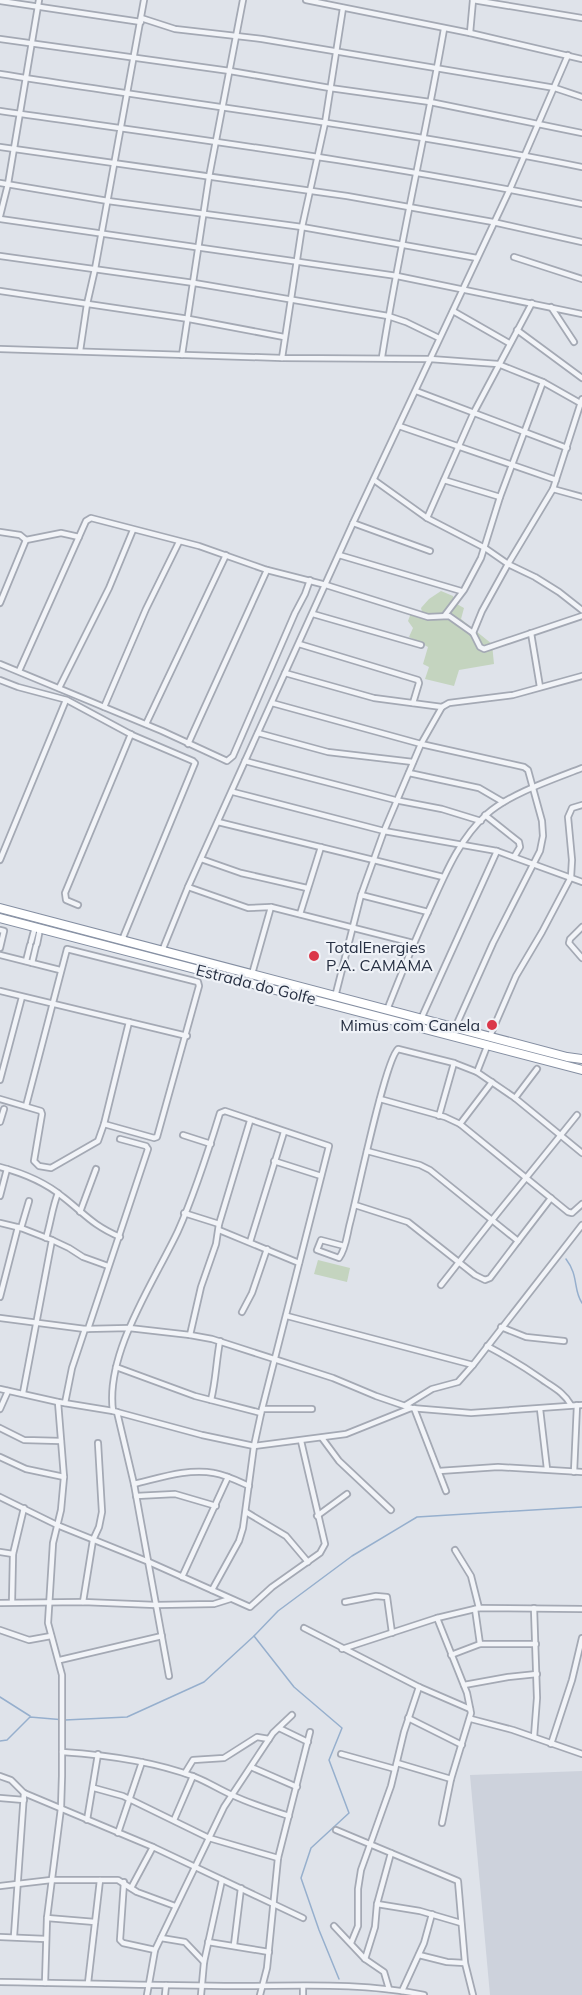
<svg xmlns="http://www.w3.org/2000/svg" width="582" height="1995" font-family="Mulish,sans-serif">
<rect width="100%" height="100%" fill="#dfe3ea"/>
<!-- built -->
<path fill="#cdd2dc" d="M582 1771V1995H490L470 1775Z"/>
<!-- green -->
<g fill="#c4d4bf">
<path d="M441 591 453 596 455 603 464 608 461 619 492 644 494 664 459 670 454 686 425 679 429 667 423 664 428 647 409 637 413 628 408 621 411 613 422 612 421 608 429 599Z"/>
<path d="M318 1260 350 1268 347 1282 314 1274Z"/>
</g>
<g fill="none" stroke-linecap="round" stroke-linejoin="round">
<!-- stream -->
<g stroke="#96afcd" stroke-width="1.5">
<path d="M566 1259C579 1276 573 1290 582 1303"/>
<path d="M254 1636 278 1611 352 1556 417 1517 582 1507"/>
<path d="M0 1697 30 1716"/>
<path d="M0 1741 7 1740 30 1717 65 1720 127 1717 204 1682 254 1636 294 1687 342 1728 329 1760 349 1813 311 1848 301 1878 319 1930 339 1979"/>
</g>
<defs>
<g id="street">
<path d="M306 0 470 33 582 59"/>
<path d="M473 0 582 18"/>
<path d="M0 1 141 22"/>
<path d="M141 18 175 29 262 39 555 88 582 97"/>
<path d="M470 33 473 0"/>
<path d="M0 39 230 71 330 88 430 102 582 133"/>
<path d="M0 74C194 105 390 128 582 167"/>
<path d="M0 111C195 139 389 164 582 204"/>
<path d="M0 147 347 196 493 222 582 242"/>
<path d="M0 183 108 201 302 227 477 258"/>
<path d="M0 216 8 184 39 0"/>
<path d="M0 219 397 276 582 314"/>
<path d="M0 256 194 283 388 316 406 322 439 338"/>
<path d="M514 257 582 279"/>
<path d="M0 291 189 319 284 337"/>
<path d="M551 307 574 342"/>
<path d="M453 311 509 343"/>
<path d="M517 330 582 378"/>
<path d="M0 349 282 358 430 359 498 364 543 382 582 404"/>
<path d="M80 351 87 304 95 269 144 0"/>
<path d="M182 355 209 177 243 0"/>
<path d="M382 357C399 247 425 139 444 29"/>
<path d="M282 358 302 227 325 123 343 8"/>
<path d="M416 391 567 448"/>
<path d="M399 426 556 480"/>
<path d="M374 480 427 518 485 548 508 564 535 577 559 592 582 610"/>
<path d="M444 480 500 497"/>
<path d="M553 489 582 497"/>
<path d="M427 518 473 414 532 303"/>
<path d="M353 523 430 551"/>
<path d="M0 532 20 535 26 540 0 603"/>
<path d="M26 540 61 533 79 537"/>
<path d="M339 555 461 591"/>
<path d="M313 614 421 645"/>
<path d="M445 615 464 590 481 558 500 497 543 382"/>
<path d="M473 633 482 611 508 564 553 489 582 399"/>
<path d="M531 633 540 687"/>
<path d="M299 644 418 680 419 683 413 703"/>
<path d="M0 664 162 731 227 761 233 756 295 613 305 594 310 580"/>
<path d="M19 671 86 521 91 518 199 546 267 570 326 585 428 617 449 616 473 633 480 647 484 649 582 616"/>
<path d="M285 673 374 698 442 707 449 703 513 695 582 676"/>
<path d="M0 680 18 687 67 700 132 735 193 761 195 763 122 940"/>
<path d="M59 688 109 588 133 530"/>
<path d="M272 703 421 744 524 767 528 770 542 821 543 836 540 851 493 943 455 1028"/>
<path d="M104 707 146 609 179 542"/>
<path d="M146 724 226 555"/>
<path d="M258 733 328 752 413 762"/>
<path d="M188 744 267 570"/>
<path d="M245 761 395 800 442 809 481 821"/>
<path d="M409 773 479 788 503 802"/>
<path d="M233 792 384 831 497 851 582 882"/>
<path d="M485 815 519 842 520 847 514 857"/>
<path d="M218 822 443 877"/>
<path d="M201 859 241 873 307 888"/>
<path d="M0 860 66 700"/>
<path d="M188 887 248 908 271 907 413 943"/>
<path d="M361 895 428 912"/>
<path d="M78 905 66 900 65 893 131 734"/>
<path d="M300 914 321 847"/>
<path d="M582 927 570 939 569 943 582 958"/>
<path d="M0 930 4 931 0 948"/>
<path d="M31 942 35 927"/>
<path d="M37 944 40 929"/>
<path d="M162 951 188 887 245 761 353 523 510 189 568 55"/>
<path d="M0 955 60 970"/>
<path d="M26 961 30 945"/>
<path d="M32 963 36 946"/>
<path d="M252 974 271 907"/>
<path d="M0 991 187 1036"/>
<path d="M335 997 361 895 384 831 421 744 442 707"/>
<path d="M387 1010C400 977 413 944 428 912 444 877 458 840 487 814 509 794 554 779 582 768"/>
<path d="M421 1019 497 851"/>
<path d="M490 1036 516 976 542 932 571 877 572 860 568 817 572 808 582 805"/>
<path d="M477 1072 488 1044"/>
<path d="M0 1080 22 997"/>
<path d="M515 1098 537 1069"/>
<path d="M0 1099 41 1111 42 1114 34 1161 39 1166 51 1168 98 1141 104 1124 129 1022"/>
<path d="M380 1099 445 1117 460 1124 568 1212 572 1213 582 1204"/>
<path d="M26 1106 67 949 198 982 199 986 157 1137 154 1138 104 1124"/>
<path d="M439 1116 454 1063"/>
<path d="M0 1122 4 1109"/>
<path d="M460 1124 492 1082"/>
<path d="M183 1135 211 1144"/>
<path d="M367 1151 420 1165 430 1170 518 1241 551 1198"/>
<path d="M274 1161 321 1176"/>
<path d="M0 1167C23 1173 45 1182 63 1197 85 1214 92 1225 120 1237"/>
<path d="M0 1196 7 1169"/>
<path d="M355 1205 408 1222 475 1275 485 1280 490 1278 518 1241"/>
<path d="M80 1212 96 1169"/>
<path d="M184 1213 219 1224"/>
<path d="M0 1223 21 1228 52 1240 23 1393"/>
<path d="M21 1228 29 1201"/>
<path d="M219 1230 299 1263"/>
<path d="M46 1238C51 1222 52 1208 58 1193"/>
<path d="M52 1240 69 1248 83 1257 108 1266"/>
<path d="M250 1242 284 1132"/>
<path d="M344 1246 321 1240 317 1250 339 1258C346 1249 347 1234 350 1223 357 1197 385 1060 398 1049L454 1063 477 1072 515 1098 582 1153"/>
<path d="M441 1285 492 1220 577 1115"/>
<path d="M0 1297 18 1227"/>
<path d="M242 1312 252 1293 267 1249"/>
<path d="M287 1316 473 1365 582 1225"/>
<path d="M0 1318 85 1329 129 1328 190 1335 212 1339 333 1378 376 1396 411 1408 471 1413 582 1405"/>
<path d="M501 1327 526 1337 564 1341"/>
<path d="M88 1329 148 1149 146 1146 120 1139"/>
<path d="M190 1335 201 1287 216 1244 219 1224 250 1121"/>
<path d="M487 1346C506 1356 523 1366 540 1378 552 1387 563 1391 571 1405"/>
<path d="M116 1367 195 1396 261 1413"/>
<path d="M0 1389 58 1402 113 1411 202 1435 254 1446 346 1434 411 1408"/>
<path d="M211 1400C216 1380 216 1362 220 1341"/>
<path d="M65 1403 72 1368 85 1329"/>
<path d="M406 1405 432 1389 458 1382 473 1365"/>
<path d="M414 1408 446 1491"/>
<path d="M0 1409 8 1391"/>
<path d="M262 1409H312"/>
<path d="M540 1409 547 1469"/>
<path d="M113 1411C105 1353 154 1282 178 1231 195 1193 208 1152 220 1113L225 1111 329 1146 262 1409 254 1446 243 1528 239 1541 212 1590"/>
<path d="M117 1412 134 1484 169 1676"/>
<path d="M0 1428 24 1440 61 1441"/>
<path d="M322 1438 339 1461 391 1510"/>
<path d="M0 1457 26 1469 64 1477"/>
<path d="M439 1471 498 1467 582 1472"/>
<path d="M574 1472 577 1405"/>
<path d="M134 1484C160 1478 188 1468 214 1473 226 1475 238 1481 249 1486"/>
<path d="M136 1496 175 1494 216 1506"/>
<path d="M0 1497 57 1525 149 1562 250 1607 272 1587 320 1553 325 1544 301 1441"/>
<path d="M246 1512 286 1536 308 1562"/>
<path d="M317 1516 347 1494"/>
<path d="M455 1550 471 1576 479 1608"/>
<path d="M0 1552 13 1554"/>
<path d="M182 1577 228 1477"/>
<path d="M12 1602 13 1554 24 1508"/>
<path d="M83 1602 93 1540 99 1527 102 1512 98 1443"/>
<path d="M345 1602 376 1596 387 1597 392 1633"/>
<path d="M0 1603 83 1602 156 1605 214 1604 230 1599"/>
<path d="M475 1609 480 1644"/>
<path d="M437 1618 467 1693 471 1713 451 1779 442 1823"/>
<path d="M304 1628 419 1687 470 1709"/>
<path d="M0 1630 29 1640 51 1636"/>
<path d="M342 1649 437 1618 479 1608 582 1609"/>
<path d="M451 1655 480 1644H536"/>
<path d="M60 1660 162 1636"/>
<path d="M464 1685 508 1677 537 1674"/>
<path d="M408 1718 462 1745"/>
<path d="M471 1719 513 1730 582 1754"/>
<path d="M279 1728 308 1742"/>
<path d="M534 1737 537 1698 534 1608"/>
<path d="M551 1744 572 1680 582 1638"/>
<path d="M62 1752C107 1755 153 1761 195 1777 208 1782 220 1790 232 1795 251 1804 270 1810 289 1816"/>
<path d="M341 1754 395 1769"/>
<path d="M397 1763 451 1779"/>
<path d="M251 1767 297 1787"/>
<path d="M185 1773 193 1760 224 1758 257 1737 269 1739"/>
<path d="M0 1776 11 1780 24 1793 153 1847 303 1918"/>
<path d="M94 1788 123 1796 209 1838 278 1858"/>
<path d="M0 1798 24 1800"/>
<path d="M87 1820 98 1754"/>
<path d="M174 1820 193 1776"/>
<path d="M336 1830 458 1881 465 1963 473 1995"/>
<path d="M118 1833 142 1762"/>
<path d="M124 1882 120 1940 123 1943 155 1950"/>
<path d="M0 1886 51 1880H118L137 1892 175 1906"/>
<path d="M131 1888 153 1847"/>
<path d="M377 1904 420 1911 461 1923"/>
<path d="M47 1918 95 1922"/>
<path d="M334 1926 365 1959 384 1972 389 1989"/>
<path d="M14 1936 24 1793"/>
<path d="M0 1937 46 1939"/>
<path d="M161 1938 185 1942 204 1962"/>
<path d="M208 1942 269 1952"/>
<path d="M351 1943 358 1926V1889L361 1870 391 1786 404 1732 419 1687"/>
<path d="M234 1945 241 1888"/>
<path d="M419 1955 447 1962 465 1963"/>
<path d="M365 1959 375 1927 377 1904 391 1853"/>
<path d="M0 1982C79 1983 158 1986 237 1986 299 1986 363 1982 424 1995"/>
<path d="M45 1983 47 1918 61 1808 62 1776V1675L48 1623 53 1543 61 1510 64 1477 58 1402"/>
<path d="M88 1983 100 1880"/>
<path d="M303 1986V1995"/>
<path d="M402 1991 424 1943 432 1914"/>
<path d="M147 1995 155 1950 224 1807 273 1733 292 1715"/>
<path d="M165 1995 166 1985"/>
<path d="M201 1995 204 1962 222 1880"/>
<path d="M260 1995 267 1968 278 1858 310 1732"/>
</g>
<g id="highway">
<path d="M0 908 567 1057 582 1059"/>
<path d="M0 918 582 1070"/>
</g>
</defs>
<!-- street casing -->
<use href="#street" stroke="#a4a9b4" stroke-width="8"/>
<!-- highway casing -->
<use href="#highway" stroke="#858fa2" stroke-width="10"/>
<!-- street -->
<use href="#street" stroke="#f2f4f8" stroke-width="4.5"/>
<!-- highway -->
<use href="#highway" stroke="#fff" stroke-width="8"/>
</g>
<!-- markers -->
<g fill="#db384a" stroke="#eff2f7" stroke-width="2">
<circle cx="314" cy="956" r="6"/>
<circle cx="492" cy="1025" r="6"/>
</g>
<g text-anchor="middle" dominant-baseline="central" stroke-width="4.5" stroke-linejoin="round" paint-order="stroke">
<!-- poi labels -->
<g font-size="16" fill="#262f42" stroke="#eff2f7" text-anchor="start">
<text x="326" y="947">TotalEnergies<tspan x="326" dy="18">P.A. CAMAMA</tspan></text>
<text x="480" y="1025" text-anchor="end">Mimus com Canela</text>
</g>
<!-- street labels -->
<g font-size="16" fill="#262f42" stroke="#eff2f7">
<text transform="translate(256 984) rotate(14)">Estrada do Golfe</text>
</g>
</g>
</svg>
